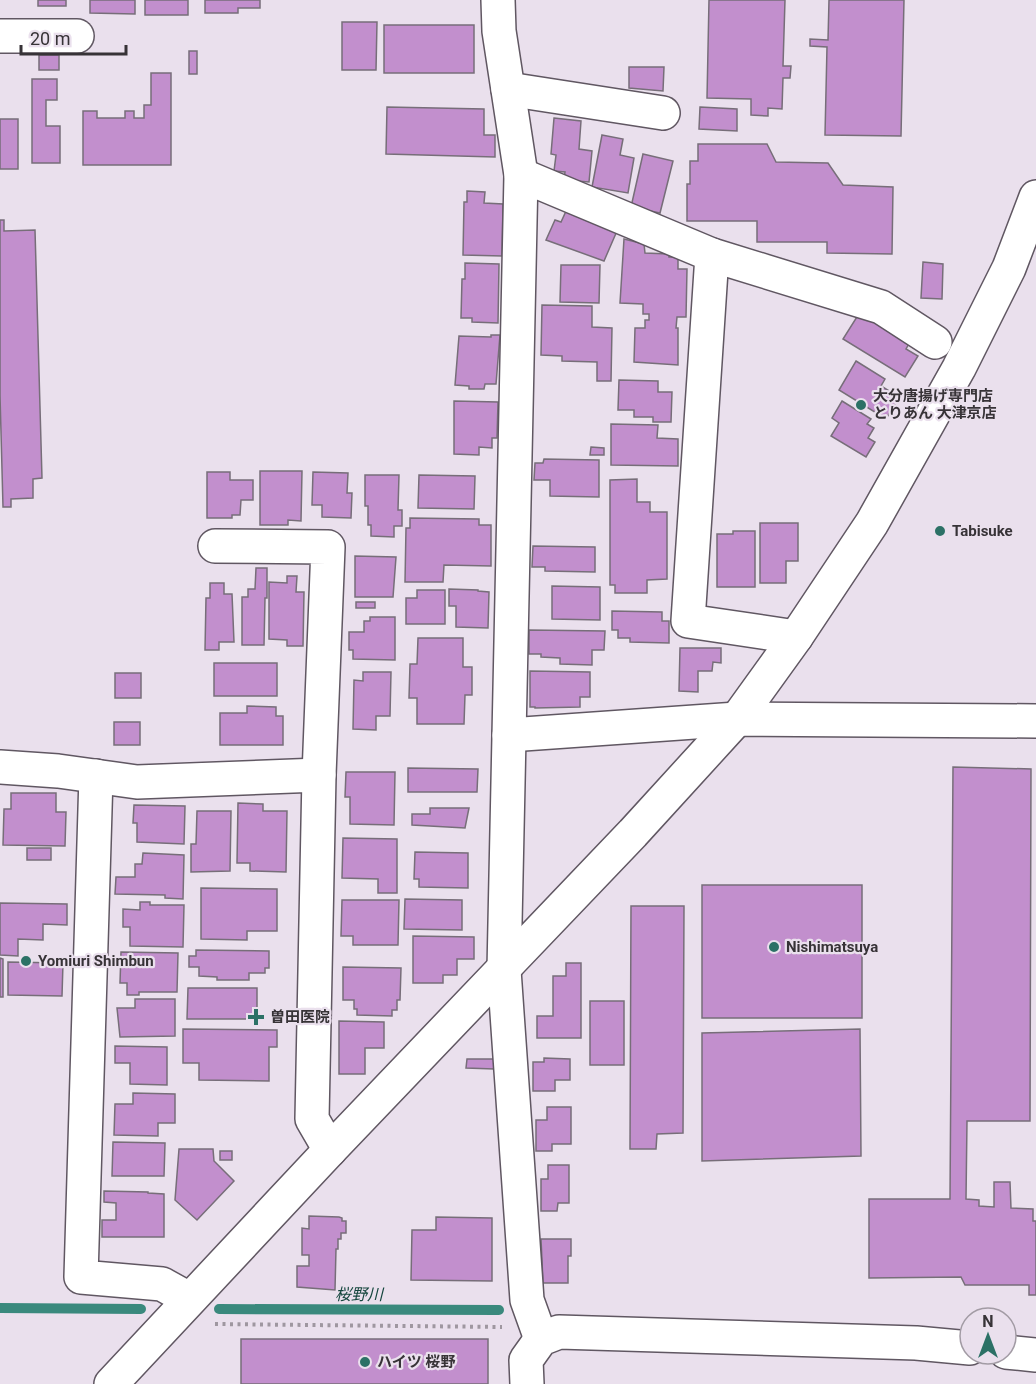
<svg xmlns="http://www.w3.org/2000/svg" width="1036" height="1384" font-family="Roboto,'Noto Sans JP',sans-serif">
<rect width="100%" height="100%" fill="#eae0ed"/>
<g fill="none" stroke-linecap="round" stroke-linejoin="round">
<!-- stream -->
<g stroke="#3a897d" stroke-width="10">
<path d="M0 1308 141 1309"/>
<path d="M219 1309 499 1310"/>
</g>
</g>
<!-- building -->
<g fill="#c28fcd" stroke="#776e79" stroke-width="1.5">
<rect x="38" y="0" width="28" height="6"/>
<path d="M90 0H135V14L90 13Z"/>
<rect x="145" y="0" width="43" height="15"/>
<path d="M205 0H260V8H238V13H205Z"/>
<path d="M709 0H785L783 66H791L790 78H783L782 109 768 108V116L751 115V99L707 98Z"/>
<path d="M829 0H904L901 136 825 135 827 47 810 46V39L828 40Z"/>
<path d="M342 22H377L376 70H342Z"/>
<rect x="384" y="25" width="90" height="48"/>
<rect x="189" y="51" width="8" height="23"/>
<rect x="39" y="55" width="20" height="15"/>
<path d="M629 67H664L663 91 629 88Z"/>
<path d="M151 73H171V165H83V111H97V118H125V111H134V118H144V105H151Z"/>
<path d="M32 79H57V100H46V126H60V163H32Z"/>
<path d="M387 107 484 109V135H495V157L386 154Z"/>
<path d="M700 107 737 109V131L699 129Z"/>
<path d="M554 118 581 121 579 149 592 151 589 182 564 180 565 172 554 171 556 155 551 154Z"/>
<rect x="0" y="119" width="18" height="50"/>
<path d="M602 135 623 139 620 155 634 158 628 193 592 187Z"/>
<path d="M698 144H767L776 162 828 163 843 185 893 187 892 254 827 253V242H757V221H687V184H690V161H698Z"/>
<path d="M643 154 673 161 660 213 631 207Z"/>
<path d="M467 191 485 192 484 203 503 204 502 256 463 255 464 202H467Z"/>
<path d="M567 209 617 231 604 261 546 240 555 220 561 222Z"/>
<path d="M0 220H4V231L35 230 42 478 33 479V498L11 499V507H3L0 395Z"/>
<path d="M624 239 644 244 645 253 669 254V257H678V269H687L686 317H677L676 328H678V365L634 362 635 328H645V320H649V314H643V304L620 303Z"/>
<path d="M923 262 943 264 942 299 921 298Z"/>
<path d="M465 263 499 264 498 323 472 322V318H461L462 279H465Z"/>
<path d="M561 265H600L599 303 560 302Z"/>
<path d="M542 305 592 306V327L612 328 611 381H597V362L562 361V356L541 355Z"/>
<path d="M860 312 910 342 906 349 918 356 905 377 843 339Z"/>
<path d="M491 335H500L496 384H485L484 389H469V386L455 385 459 336 491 337Z"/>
<path d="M856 361 885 379 881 386 899 397 886 419 839 390Z"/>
<path d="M619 380 658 381V392H672L671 422H653V417H634V410H618Z"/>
<path d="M454 401 498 402 497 438H492V448L479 447V455L454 454Z"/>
<path d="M842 401 871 419 867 424 874 428 868 438 875 442 866 457 831 436 839 423 832 418Z"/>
<path d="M611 424 658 425 657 438 678 439V466L611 465Z"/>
<path d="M591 447 604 448V455H590Z"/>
<path d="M544 459 599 460V497L550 496V480H534L535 463H543Z"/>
<path d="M260 471H302L301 521 288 520V525H260Z"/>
<path d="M207 472H230V480H253V500H241L240 515H232V518H207Z"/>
<path d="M313 472 348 473 347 493H352L351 518 322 517V505H312Z"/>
<path d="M365 475H399L398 510H402V526H394V537L371 536V525H368V506H365Z"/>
<path d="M419 475 475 476 474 509 418 508Z"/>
<path d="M637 479V502H650V512H667V579L647 580V593H615V585H610V480Z"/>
<path d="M410 518 479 519V525H491V566L444 565 443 582H405L406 528H410Z"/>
<path d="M760 523H798V561H786V583H760Z"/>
<path d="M733 531H755V587H717V534H733Z"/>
<path d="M533 546 595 547V572L545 571V567H532Z"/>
<path d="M355 556 396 557 393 597H355Z"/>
<path d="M256 568H267V598H265L264 645H242V597H248V589H255Z"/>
<path d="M287 576H297L296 592H304L303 646H287V640L269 639V582L287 583Z"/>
<path d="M210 583H224V594H232L234 642H219V650H205L206 598H210Z"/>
<path d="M552 586 600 587V620L552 619Z"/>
<path d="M449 589 478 590V591L489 592 488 628 456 627V606H449Z"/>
<path d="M417 590H445V624H406V598H417Z"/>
<rect x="356" y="602" width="19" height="6"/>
<path d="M612 611 662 612V621H669V643L630 642V638H618V630H612Z"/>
<path d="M370 617H395V660L353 659V650H349V632H364V621H370Z"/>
<path d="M529 630 605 631 604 650H592V665L560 664V658L541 657V654H529Z"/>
<path d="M418 638H463V667H472V695H465L464 724H417V698H409L410 664H417Z"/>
<path d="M680 648H721V663L713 662 712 671H698V692L679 691Z"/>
<rect x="214" y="663" width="63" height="33"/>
<path d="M530 671 590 672V697H580V707L535 708V707H530Z"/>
<path d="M363 672H391L390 716H376V730L353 729 354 680 363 681Z"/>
<rect x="115" y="673" width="26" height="25"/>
<path d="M247 706 276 707V716H283V745H220V713H247Z"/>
<rect x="114" y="722" width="26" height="23"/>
<path d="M953 767 1031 769 1030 1121H967L966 1199 979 1200V1206L994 1207V1182H1010L1011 1208 1033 1209V1221H1036V1295H1029V1285H965L961 1277 869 1278V1199H950Z"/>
<path d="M408 768 478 769 477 792H408Z"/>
<path d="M346 772H395L394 825 350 824V797H345Z"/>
<path d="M11 793H56V812H66L65 846 3 845 4 809H11Z"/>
<path d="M238 803 263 804V811H287L286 872 250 871V863H237Z"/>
<path d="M134 805 185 806 184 844 137 842V823H133Z"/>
<path d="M430 808H469L465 828 412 825V814H430Z"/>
<path d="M197 811H231L230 871 191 872V844H196Z"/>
<path d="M343 838 397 839V893H378V879L342 878Z"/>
<rect x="27" y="848" width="24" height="12"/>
<path d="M415 852 468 853V888L419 887V879H414Z"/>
<path d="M143 853 184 855 183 899 165 898V895L115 894 116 877H135V864H142Z"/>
<rect x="702" y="885" width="160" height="133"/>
<path d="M201 888 277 889V931H247V940L201 939Z"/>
<path d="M405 899 462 900V930L404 929Z"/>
<path d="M342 900H399L398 945H353V936H341Z"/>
<path d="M140 902H150V905H184L183 947 130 946V927H123V909L140 910Z"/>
<path d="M0 903 67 904V925L43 924V940L18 939V956L0 955Z"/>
<path d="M631 906H684L683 1133 657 1134 656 1149H630Z"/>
<path d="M413 936 474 937V959H457V975H443V983H413Z"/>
<path d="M196 950 269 951V968H265V973H249V980H217V977L199 976V967H189V956H196Z"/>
<path d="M121 952 178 953 177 992H139V995H127V983H120Z"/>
<path d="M0 958 3 959V997H0Z"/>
<path d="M8 962 63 963 62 996 8 995Z"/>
<path d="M566 963H581V1038H537V1016H553V976H566Z"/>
<path d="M343 967 401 968 400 1000H397V1010H392V1016L357 1015V1009H354V1000H343Z"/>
<path d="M188 988H257V1019H187Z"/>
<path d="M135 999H175V1036L120 1037 117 1008H135Z"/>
<rect x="590" y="1001" width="34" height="64"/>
<path d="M339 1021 384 1022V1048H365V1074H339Z"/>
<path d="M183 1029 277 1030V1047H269V1081L199 1080V1063H183Z"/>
<path d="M860 1029 861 1156 702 1161V1033Z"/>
<path d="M115 1046 167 1047V1085L130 1084V1063H115Z"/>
<path d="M544 1058 570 1059V1080H555V1091H533V1062H544Z"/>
<path d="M467 1059H494V1069L466 1068Z"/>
<path d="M133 1093 175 1094V1123H158V1136L114 1135 115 1104H133Z"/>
<path d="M547 1107H571V1144H552V1151H536V1120H547Z"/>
<path d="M113 1142 165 1143 164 1176H112Z"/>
<path d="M179 1149H213L214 1161 234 1181 197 1220 175 1200Z"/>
<rect x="220" y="1151" width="12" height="9"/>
<path d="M548 1165H569V1203H558L557 1211H541V1179H548Z"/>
<path d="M104 1191 148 1192V1193L164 1194V1237H102V1220H116V1203L104 1202Z"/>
<path d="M309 1216 339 1217 342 1218V1221H346V1233H341V1239H338V1249H336L335 1290 297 1287V1266H309V1255H302V1228L309 1229Z"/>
<path d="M436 1217 492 1218V1281L411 1280 412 1230H436Z"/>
<path d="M541 1239H571V1256H568V1283H543Z"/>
<rect x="241" y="1339" width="247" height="45"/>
</g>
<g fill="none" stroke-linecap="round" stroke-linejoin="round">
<defs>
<g id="minor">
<path d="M498 0 499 31 521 175 504 970 527 1300 541 1339"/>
<path d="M0 36H77"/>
<path d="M508 89 663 113"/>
<path d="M521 175 712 255 688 621 796 637"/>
<path d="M712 255 881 307 935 342"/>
<path d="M215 546 328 547 319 775"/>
<path d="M509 735 737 719 1036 721"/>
<path d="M0 767 58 771 137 782 319 775 312 1119 330 1150"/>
<path d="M96 776 81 1277 162 1284 189 1299"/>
<path d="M1006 1352 1036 1355"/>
<path d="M111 1384 330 1150 633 833 737 719 796 637 872 523 959 368 1009 268 1036 197"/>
<path d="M527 1384 526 1360 541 1339 559 1332 916 1343 970 1348"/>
</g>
</defs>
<!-- minor casing -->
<use href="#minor" stroke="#605762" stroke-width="36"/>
<!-- path -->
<path stroke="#9f97a0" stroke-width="4" stroke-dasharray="3 4.5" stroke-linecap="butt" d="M215 1324 502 1327"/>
<!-- minor -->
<use href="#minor" stroke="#fff" stroke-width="33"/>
</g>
<!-- markers -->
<g fill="#2c7166" stroke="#eae0ed" stroke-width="2">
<circle cx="861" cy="405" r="6"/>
<circle cx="940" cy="531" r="6"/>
<circle cx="774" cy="947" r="6"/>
<circle cx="26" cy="961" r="6"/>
<path d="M253 1008h6v6h6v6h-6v6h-6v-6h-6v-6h6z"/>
<circle cx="365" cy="1362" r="6"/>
</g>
<g text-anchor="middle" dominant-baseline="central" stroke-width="4.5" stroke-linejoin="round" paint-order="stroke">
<!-- poi labels -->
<g font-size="15" font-weight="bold" fill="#373337" stroke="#eae0ed" text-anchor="start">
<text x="873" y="396">大分唐揚げ専門店<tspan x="873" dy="17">とりあん 大津京店</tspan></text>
<text x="952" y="531">Tabisuke</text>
<text x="786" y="947">Nishimatsuya</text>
<text x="38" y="961">Yomiuri Shimbun</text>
<text x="270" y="1017">曽田医院</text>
<text x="377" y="1362">ハイツ 桜野</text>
</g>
<!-- water labels -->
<g font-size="16" font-style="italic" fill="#14453d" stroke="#eae0ed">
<text x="359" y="1294">桜野川</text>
</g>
</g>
<!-- north arrow -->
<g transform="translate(988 1336)"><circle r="28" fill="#eae0ed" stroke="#a29ba4" stroke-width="1.5"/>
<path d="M0-4.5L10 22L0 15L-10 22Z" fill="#2c7166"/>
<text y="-9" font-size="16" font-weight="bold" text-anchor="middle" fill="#373337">N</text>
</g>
<!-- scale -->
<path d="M21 45v9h105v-9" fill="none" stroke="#373337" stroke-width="3"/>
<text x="30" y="45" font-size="18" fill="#373337" stroke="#eae0ed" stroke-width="4.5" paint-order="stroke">20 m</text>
</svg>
